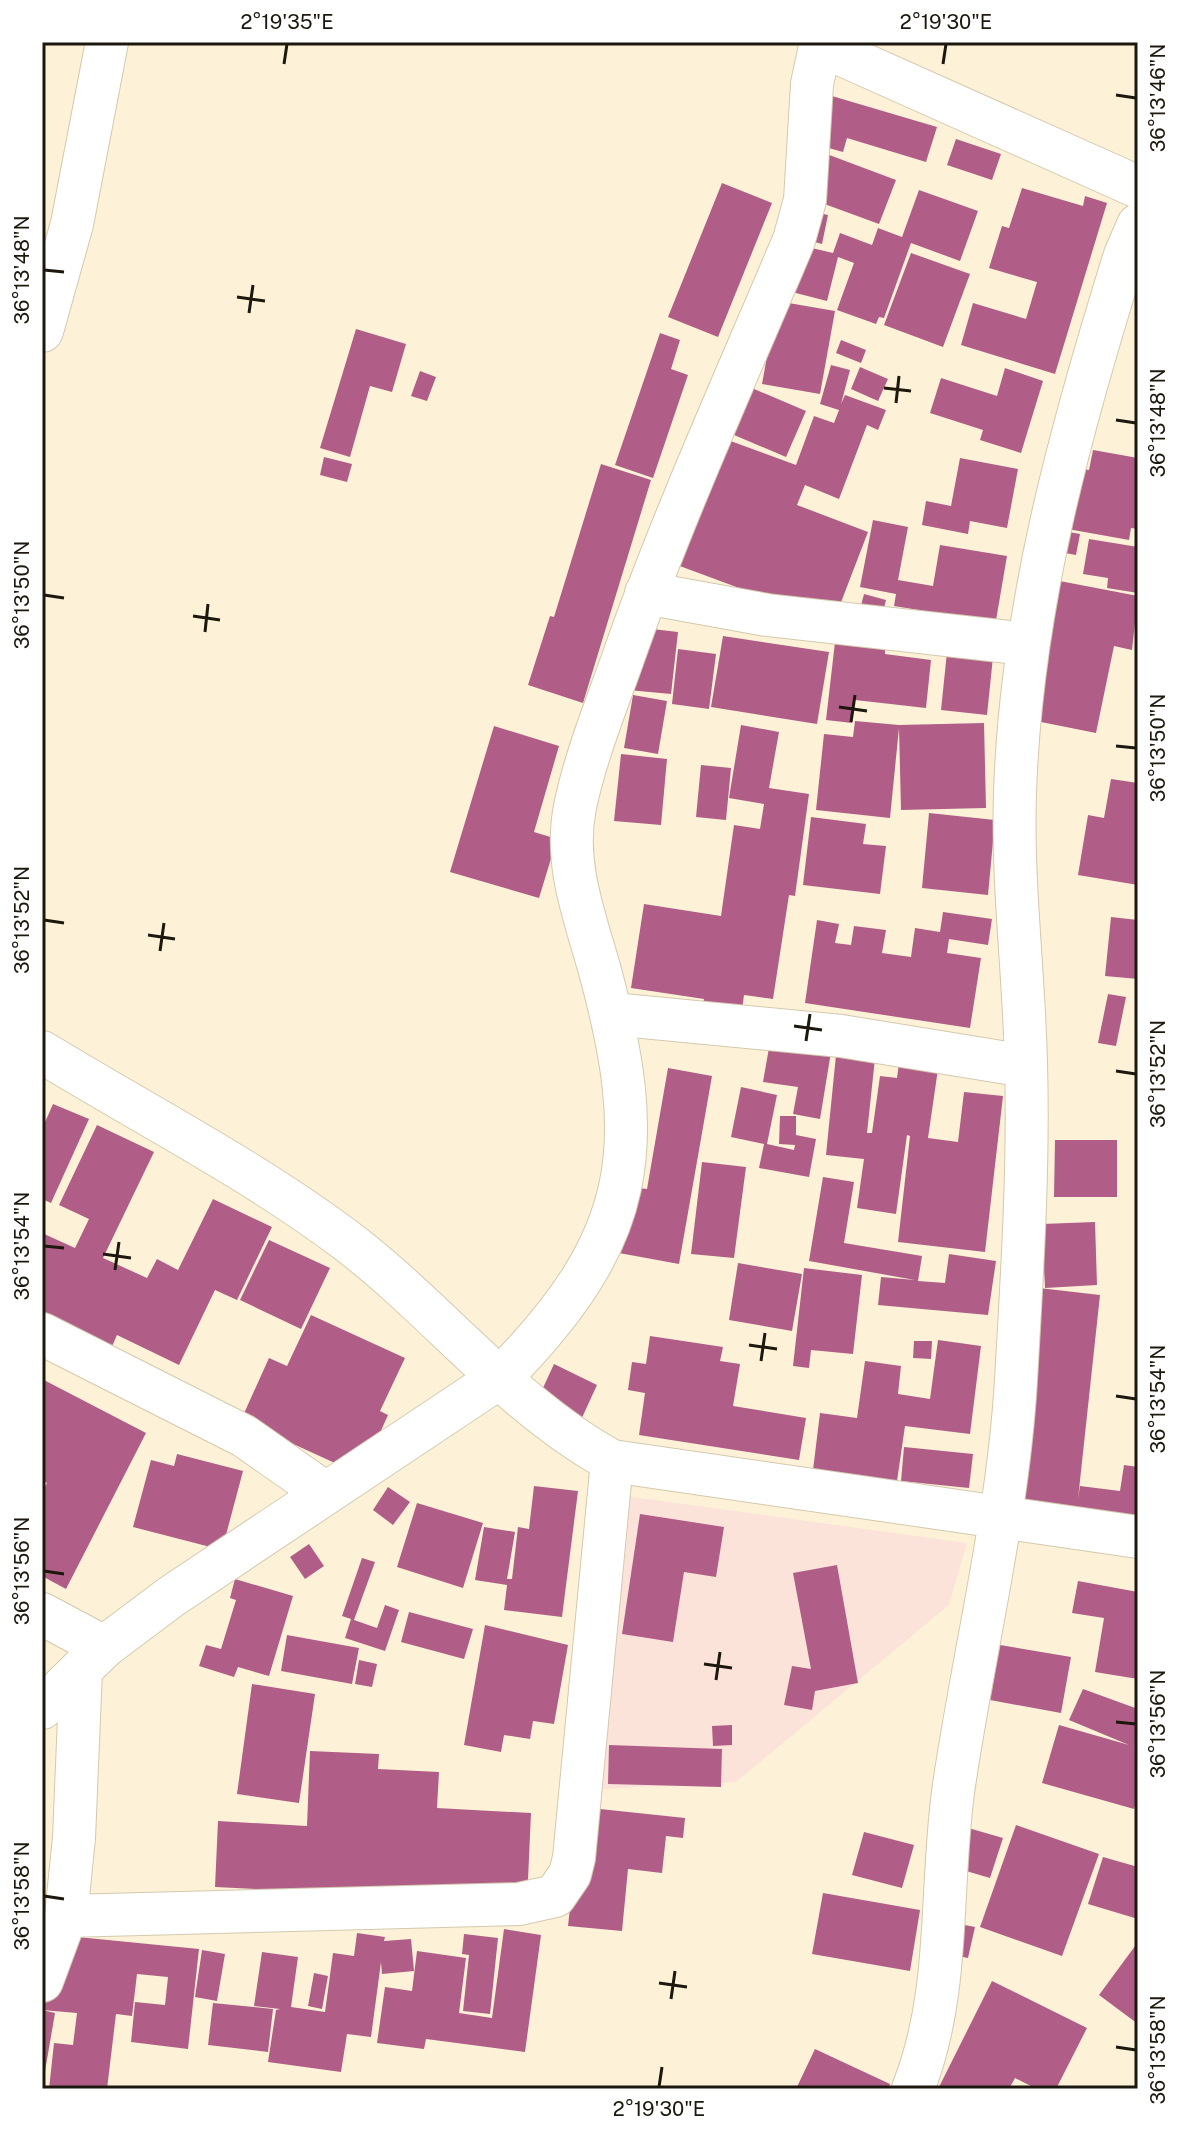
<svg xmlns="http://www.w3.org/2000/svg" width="1180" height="2131" font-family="'Public Sans',sans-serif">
<rect width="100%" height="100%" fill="#fdf2d7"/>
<!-- education -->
<path fill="#fce3da" d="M625 1496 967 1543 949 1605 736 1782 603 1789Z"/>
<!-- building -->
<g fill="#b05e87">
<path d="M832 96 937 127 926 162 847 138 843 152 818 145Z"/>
<path d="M956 139 1001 154 992 180 947 165Z"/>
<path d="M816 150 896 180 879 224 800 195Z"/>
<path d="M722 183 772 203 718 337 668 317Z"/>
<path d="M1022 188 1083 206 1085 196 1107 203 1055 374 961 345 973 303 1026 319 1037 282 989 268 1002 226 1009 228Z"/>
<path d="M919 190 978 211 960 261 911 243 884 318 879 317 876 324 837 310 854 263 838 257 827 301 788 291 799 245 833 253 840 233 872 245 878 228 902 237Z"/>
<path d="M798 208 828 215 822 244 791 236Z"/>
<path d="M911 253 970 274 943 347 884 325Z"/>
<path d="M777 301 835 311 820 394 762 384Z"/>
<path d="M356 329 406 344 392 392 370 386 350 457 320 448Z"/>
<path d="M660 333 680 340 671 369 688 375 653 478 615 465Z"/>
<path d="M841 340 866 350 861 363 836 353Z"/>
<path d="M831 365 850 370 841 404 845 395 886 410 878 430 867 425 839 499 805 485 797 505 868 532 833 623 642 552 678 457 694 463 706 432 796 465 814 416 834 423 839 410 820 404Z"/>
<path d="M860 367 888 379 878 401 851 389Z"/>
<path d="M1005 368 1043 381 1021 453 980 440 983 430 930 413 941 378 997 396Z"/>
<path d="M420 371 436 377 427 401 411 396Z"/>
<path d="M733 380 806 411 786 457 713 426Z"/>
<path d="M1093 450 1138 458V529L1131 528 1129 540 1062 528 1074 467 1089 470Z"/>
<path d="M324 457 352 464 347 482 320 475Z"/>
<path d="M960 458 1018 469 1007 528 970 521 968 534 922 525 926 501 951 506Z"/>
<path d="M601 464 651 480 583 703 528 685 550 616 554 617Z"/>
<path d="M873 520 908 527 898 580 933 586 940 545 1007 556 994 632 923 620 925 611 894 606 896 594 860 587Z"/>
<path d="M1058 530 1080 534 1076 555 1054 551Z"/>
<path d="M1089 539 1138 547V593L1107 588 1108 578 1083 574Z"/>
<path d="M1044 578 1138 596 1132 650 1114 646 1096 733 1016 717Z"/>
<path d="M864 594 886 600 879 627 857 621Z"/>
<path d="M635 627 678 632 671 694 628 690Z"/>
<path d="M723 636 829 652 817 724 711 707Z"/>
<path d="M835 642 885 647V654L931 660 926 708 855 700 852 723 826 720Z"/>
<path d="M678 649 716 654 709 709 672 704Z"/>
<path d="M947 652 993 657 987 715 941 710Z"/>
<path d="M633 695 667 701 658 754 624 748Z"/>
<path d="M855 721 899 725 984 723 986 808 901 810 899 728 890 818 816 810 824 734 853 737Z"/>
<path d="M741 725 779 732 769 788 809 794 795 896 789 895 773 999 744 995 742 1010 703 1004 704 999 631 988 644 904 721 916 734 825 760 829 764 804 729 798Z"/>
<path d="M494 726 559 746 534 832 557 839 539 898 450 872Z"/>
<path d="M621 754 667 759 661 825 614 821Z"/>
<path d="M701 765 731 768 726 820 696 817Z"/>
<path d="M1111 779 1138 783V885L1078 875 1088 815 1104 818Z"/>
<path d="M929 813 995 820 988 895 922 888Z"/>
<path d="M811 817 866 824 863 844 886 846 880 894 803 885Z"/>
<path d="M943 912 992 919 988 945 949 939 947 953 981 958 970 1028 805 1003 817 920 839 924 835 943 851 945 854 926 886 930 882 953 911 957 915 928 940 932Z"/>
<path d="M1111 917 1138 920V979L1105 976Z"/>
<path d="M1108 994 1126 997 1116 1046 1098 1043Z"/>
<path d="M770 1042 831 1052 820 1119 793 1114 798 1087 763 1082Z"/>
<path d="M837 1045 876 1049 867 1133H872L880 1076 897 1078 899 1063 938 1069 928 1138 958 1142 964 1092 1003 1096 985 1252 898 1242 910 1136 907 1135 896 1214 857 1208 864 1159 826 1155Z"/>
<path d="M668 1068 712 1076 679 1264 619 1253 631 1187 647 1189Z"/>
<path d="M741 1087 777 1095 767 1144 794 1150 795 1145 779 1144 780 1116H796V1135L816 1139 809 1177 759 1168 764 1144 731 1137Z"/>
<path d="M53 1104 89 1119 51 1203 42 1199V1129Z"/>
<path d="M97 1125 154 1152 103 1258 147 1278 157 1259 178 1270 213 1199 272 1227 237 1300 215 1290 179 1365 117 1335 110 1351 42 1315V1233L75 1248 89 1219 59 1205Z"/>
<path d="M1055 1140H1117V1197H1054Z"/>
<path d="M702 1162 746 1167 734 1258 691 1254Z"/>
<path d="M823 1177 854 1182 844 1243 922 1256 918 1281 945 1283 949 1254 996 1261 988 1315 878 1305 881 1277 915 1280 809 1261Z"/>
<path d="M1095 1222 1097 1285 1045 1288 1042 1224Z"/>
<path d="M269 1240 330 1268 301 1329 240 1300Z"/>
<path d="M738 1263 802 1274 792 1331 729 1320Z"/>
<path d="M804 1268 862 1275 853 1354 811 1350 809 1368 793 1366Z"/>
<path d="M1039 1288 1100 1295 1078 1499 1080 1486 1120 1491 1124 1465 1138 1467V1525L1015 1508Z"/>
<path d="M311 1315 405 1358 380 1411 388 1415 361 1475 241 1420 269 1358 287 1366Z"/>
<path d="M650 1336 723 1347 720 1361 740 1364 733 1406 806 1418 799 1460 639 1435 645 1393 628 1390 632 1362 646 1364Z"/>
<path d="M938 1340 981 1346 970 1434 905 1426 897 1481 813 1470 820 1413 857 1418 865 1361 901 1366 898 1394 930 1399Z"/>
<path d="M914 1341H932L931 1359 913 1358Z"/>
<path d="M554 1364 597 1385 580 1422 537 1401Z"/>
<path d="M42 1379 146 1433 66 1589 42 1576V1492L47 1483 42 1480Z"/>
<path d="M904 1447 973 1454 969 1488 901 1481Z"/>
<path d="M177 1454 243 1471 222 1550 133 1527 151 1460 174 1466Z"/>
<path d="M534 1486 578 1491 562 1617 504 1610 507 1585 475 1580 484 1527 515 1532 507 1579H512L518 1527 529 1529Z"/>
<path d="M388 1487 410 1502 393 1525 373 1510Z"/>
<path d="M417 1503 483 1523 463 1588 397 1567Z"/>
<path d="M640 1514 724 1527 716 1577 684 1572 673 1642 622 1634Z"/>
<path d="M309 1544 324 1566 305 1579 290 1557Z"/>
<path d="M362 1558 375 1562 354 1620 377 1628 385 1605 399 1610 385 1651 345 1638 351 1619 342 1616Z"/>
<path d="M837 1565 858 1683 815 1691 812 1710 784 1705 792 1666 811 1669 793 1573Z"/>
<path d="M235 1579 293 1596 269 1676 238 1667 234 1677 199 1666 206 1645 221 1649 236 1600 230 1598Z"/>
<path d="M1078 1581 1138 1592V1679L1095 1672 1104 1618 1072 1613Z"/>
<path d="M409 1612 473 1629 464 1659 401 1642Z"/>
<path d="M485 1625 568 1645 554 1724 533 1721 530 1739 504 1735 501 1752 464 1745Z"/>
<path d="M287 1635 359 1648 352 1684 281 1671Z"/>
<path d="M1000 1645 1071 1657 1061 1713 990 1700Z"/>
<path d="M359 1660 377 1664 372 1687 355 1684Z"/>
<path d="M252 1684 315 1694 299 1803 237 1794Z"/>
<path d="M1083 1689 1138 1709V1795L1134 1809 1042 1783 1059 1725 1129 1745 1069 1720Z"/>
<path d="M732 1725V1745L713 1746 712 1726Z"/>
<path d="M609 1745 722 1749 721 1787 608 1784Z"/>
<path d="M310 1751 379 1754 378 1769 439 1772 437 1808 531 1813 527 1902 215 1887 218 1821 307 1826Z"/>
<path d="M581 1807 685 1818 683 1838 666 1836 662 1873 628 1869 622 1931 568 1926Z"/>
<path d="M951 1823 1003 1838 990 1878 939 1863Z"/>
<path d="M1016 1825 1099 1854 1062 1956 980 1927Z"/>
<path d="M864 1832 914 1845 902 1888 852 1875Z"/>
<path d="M1103 1857 1138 1867V1919L1088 1904Z"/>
<path d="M823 1893 920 1910 910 1971 812 1954Z"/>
<path d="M950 1922 975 1927 968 1958 944 1953Z"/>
<path d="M504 1929 541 1935 525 2052 426 2039 424 2049 377 2043 385 1987 412 1991 417 1951 466 1958 459 2013 492 2018Z"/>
<path d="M357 1933 385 1937 384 1941 411 1939 414 1971 382 1974 381 1962 371 2037 347 2034 341 2072 268 2062 276 2010 280 2009 254 2006 262 1952 298 1957 291 2007 325 2012 333 1953 354 1956Z"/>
<path d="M47 1934 199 1949 188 2049 131 2042 135 2002 165 2005 168 1977 137 1974 132 2016 116 2014 107 2089H49L54 2043 73 2045 77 2013 42 2010Z"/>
<path d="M464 1934 498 1938 490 2014 463 2011 469 1955 462 1954Z"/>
<path d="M1138 1942V2024L1099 1995Z"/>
<path d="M202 1950 225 1954 217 2001 195 1997Z"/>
<path d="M314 1973 328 1976 322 2009 308 2006Z"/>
<path d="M992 1981 1087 2028 1056 2089H1037L1015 2078 1009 2089H938Z"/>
<path d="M213 2003 273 2009 268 2052 208 2045Z"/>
<path d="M42 2010 55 2013 44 2077H42Z"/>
<path d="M815 2049 890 2084 888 2089H796Z"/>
</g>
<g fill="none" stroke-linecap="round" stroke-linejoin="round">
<defs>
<g id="minor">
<path d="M820 45 1138 187"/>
<path d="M42 331 72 224 107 42"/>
<path d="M646 593 767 615 1027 644"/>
<path d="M612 1014 841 1036 1026 1066"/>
<path d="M42 1052C145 1115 255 1171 351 1244 440 1313 514 1408 612 1461L1138 1537"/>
<path d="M42 1334 244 1436 324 1492"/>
<path d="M42 1614 104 1647"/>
<path d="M42 1708 104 1647 172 1596 502 1376C638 1238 649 1147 598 964 583 912 564 861 575 807 585 758 605 709 622 661 672 518 735 380 794 240L805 200 812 84 821 42"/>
<path d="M66 1916 519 1904 555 1896 570 1874 574 1858 612 1461"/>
<path d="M42 1981 66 1916 74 1838 81 1670"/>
<path d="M913 2089C952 1990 939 1888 954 1785 974 1650 1008 1517 1016 1380 1022 1275 1029 1168 1026 1063 1024 973 1012 883 1015 793 1021 608 1070 431 1125 255L1138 225"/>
</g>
</defs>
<!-- minor casing -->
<use href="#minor" stroke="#d3c9ae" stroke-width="44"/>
<!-- minor -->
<use href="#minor" stroke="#fff" stroke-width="42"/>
</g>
<!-- ticks -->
<path fill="none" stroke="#1c180e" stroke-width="3" d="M284 64 287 44M943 64 946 44M1116 95 1136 98M44 270 64 272M237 297 265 301M249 313 253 285M884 388 911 391M896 403 899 376M1116 420 1136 423M44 595 64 598M193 616 220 620M205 632 208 604M839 707 867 711M851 722 855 695M1116 746 1136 748M44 920 64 923M148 935 175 939M160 951 164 923M794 1026 822 1030M806 1041 810 1014M1116 1071 1136 1074M44 1246 64 1248M103 1254 131 1258M115 1270 119 1242M749 1345 777 1349M761 1361 765 1333M1116 1396 1136 1399M44 1571 64 1574M704 1664 732 1668M716 1680 720 1652M1116 1722 1136 1724M44 1896 64 1899M659 1983 687 1987M671 1999 675 1971M1116 2047 1136 2050M659 2087 662 2067"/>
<!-- border -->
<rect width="1180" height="2131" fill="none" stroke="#ffffff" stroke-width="88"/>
<rect x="44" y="44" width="1092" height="2043" fill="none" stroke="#1c180e" stroke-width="3"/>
<g font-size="20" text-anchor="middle" fill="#1c180e">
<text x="287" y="29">2°19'35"E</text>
<text x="946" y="29">2°19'30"E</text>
<text transform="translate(1158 98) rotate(-90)" y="7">36°13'46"N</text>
<text transform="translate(22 270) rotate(-90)" y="7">36°13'48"N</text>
<text transform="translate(1158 423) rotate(-90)" y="7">36°13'48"N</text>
<text transform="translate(22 595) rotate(-90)" y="7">36°13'50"N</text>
<text transform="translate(1158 748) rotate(-90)" y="7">36°13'50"N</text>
<text transform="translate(22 920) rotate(-90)" y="7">36°13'52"N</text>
<text transform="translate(1158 1074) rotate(-90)" y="7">36°13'52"N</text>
<text transform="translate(22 1246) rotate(-90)" y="7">36°13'54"N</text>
<text transform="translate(1158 1399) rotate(-90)" y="7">36°13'54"N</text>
<text transform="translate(22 1571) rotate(-90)" y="7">36°13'56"N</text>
<text transform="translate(1158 1724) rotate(-90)" y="7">36°13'56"N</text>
<text transform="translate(22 1896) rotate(-90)" y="7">36°13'58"N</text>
<text transform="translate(1158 2050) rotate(-90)" y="7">36°13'58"N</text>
<text x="659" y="2116">2°19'30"E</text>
</g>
</svg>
